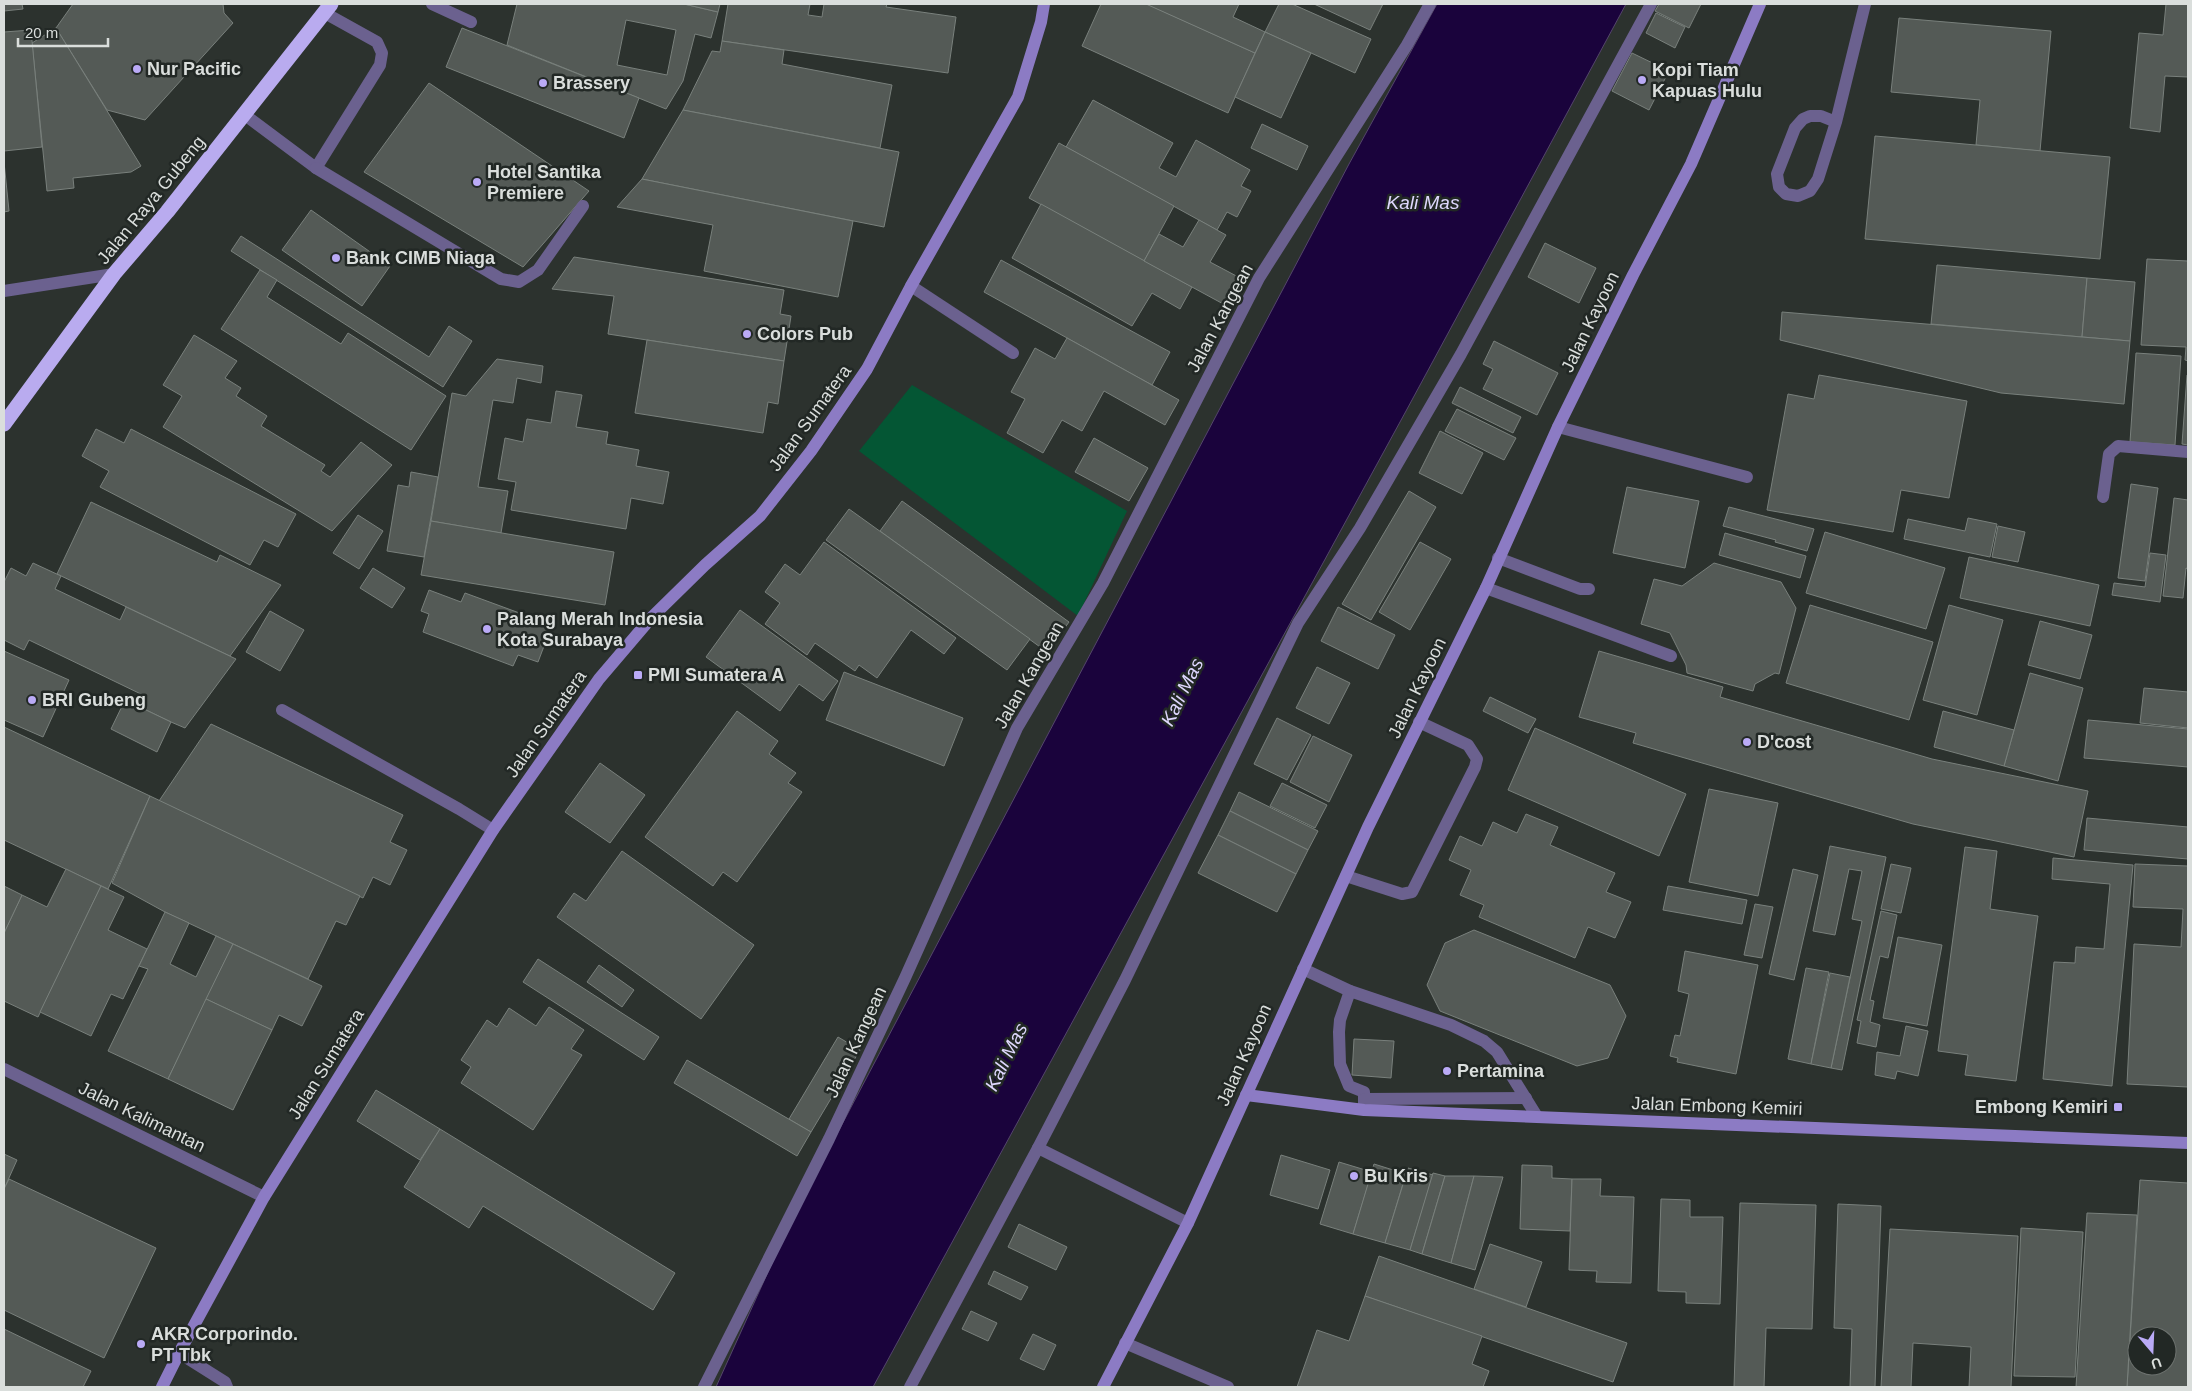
<svg xmlns="http://www.w3.org/2000/svg" width="2192" height="1391" font-family="Helvetica,sans-serif">
<rect width="100%" height="100%" fill="#2c322e"/>
<!-- green -->
<path fill="#045634" d="M912 385 1127 511 1078 616 859 451Z"/>
<!-- water -->
<path fill="#1a033c" stroke="#54456c" d="M1437 4H1626L1406 411 873 1387H716L792 1219 1349 164Z"/>
<!-- building -->
<g fill="#545a56" stroke="#79807c" fill-rule="evenodd">
<path d="M4 4H22L23 9 4 11Z"/>
<path d="M73 4H223L224 13 233 23 145 120 107 110 56 28Z"/>
<path d="M517 4H684L718 12 711 38 695 34 683 81 666 109 507 45ZM626 20 676 30 667 75 617 65Z"/>
<path d="M684 4H720L718 12Z"/>
<path d="M728 4H810L808 15 822 17 824 4H887L886 7 956 17 948 73 722 41Z"/>
<path d="M1101 4H1147L1255 53 1228 113 1082 46Z"/>
<path d="M1146 4H1239L1233 17 1265 32 1255 53Z"/>
<path d="M1279 4H1292L1371 39 1355 73 1265 32Z"/>
<path d="M1314 4H1383L1370 30Z"/>
<path d="M1659 4H1701L1689 28 1655 11Z"/>
<path d="M2166 4H2188V77L2165 76 2160 132 2130 128 2139 33 2163 35Z"/>
<path d="M1656 13 1685 27 1675 48 1646 33Z"/>
<path d="M1899 18 2051 31 2040 151 1976 145 1980 100 1891 92Z"/>
<path d="M56 28 141 166 131 172 73 178 74 188 47 191 32 43Z"/>
<path d="M462 28 639 98 624 138 446 67Z"/>
<path d="M31 30 42 147 4 151V32Z"/>
<path d="M1265 32 1311 53 1281 118 1235 97Z"/>
<path d="M722 41 784 50 782 64 892 85 880 148 683 110 712 51 720 52Z"/>
<path d="M1632 53 1669 71 1649 110 1612 91Z"/>
<path d="M429 83 589 191 523 267 364 172Z"/>
<path d="M1093 100 1173 143 1159 168 1176 177 1196 140 1250 170 1241 186 1251 191 1237 217 1227 212 1217 230 1066 147Z"/>
<path d="M683 110 899 152 884 227 642 179Z"/>
<path d="M1262 124 1308 146 1297 170 1251 148Z"/>
<path d="M1875 136 2110 157 2100 259 1865 239Z"/>
<path d="M1059 143 1174 206 1144 261 1029 198Z"/>
<path d="M4 162 9 211 4 212Z"/>
<path d="M642 179 853 221 838 297 704 271 713 225 617 207Z"/>
<path d="M1041 204 1192 287 1180 309 1152 293 1132 326 1012 258Z"/>
<path d="M311 210 390 266 362 306 282 250Z"/>
<path d="M1199 220 1226 235 1210 262 1242 279 1227 306 1144 261 1159 234 1183 247Z"/>
<path d="M241 236 429 357 449 326 472 341 443 387 231 251Z"/>
<path d="M1545 243 1596 268 1579 303 1528 277Z"/>
<path d="M574 257 784 290 780 314 791 316 784 361 608 334 614 296 552 289Z"/>
<path d="M2147 259 2188 261V361L2185 360 2186 347 2141 345Z"/>
<path d="M1001 260 1170 352 1152 385 984 292Z"/>
<path d="M1937 265 2087 278 2082 337 1931 324Z"/>
<path d="M260 270 277 280 267 297 341 344 348 333 446 396 411 450 221 329Z"/>
<path d="M2087 278 2135 282 2130 341 2082 337Z"/>
<path d="M1782 312 2130 341 2124 404 2001 393 1780 340Z"/>
<path d="M194 335 237 361 225 378 241 388 236 396 267 416 261 426 325 465 321 471 330 477 361 442 392 465 332 531 163 427 182 396 163 385Z"/>
<path d="M1067 338 1179 400 1165 425 1104 391 1082 431 1062 420 1043 453 1007 433 1025 399 1011 392 1035 348 1055 359Z"/>
<path d="M647 340 784 361 778 404 768 402 763 433 635 413Z"/>
<path d="M1494 341 1558 373 1537 415 1483 389 1493 369 1483 364Z"/>
<path d="M2136 353 2181 356 2175 445 2130 442Z"/>
<path d="M497 359 543 366 541 383 517 378 513 403 493 400 478 487 508 491 501 533 431 521 452 393 466 396Z"/>
<path d="M1819 375 1967 401 1949 498 1901 490 1893 532 1767 510 1788 394 1814 399Z"/>
<path d="M2187 375H2188V445L2182 444Z"/>
<path d="M1460 387 1521 417 1513 433 1452 403Z"/>
<path d="M556 391 582 395 576 427 608 432 606 444 639 450 636 466 669 472 663 504 631 498 626 529 511 510 516 482 498 479 505 438 523 442 527 419 551 423Z"/>
<path d="M1457 409 1516 438 1504 460 1445 431Z"/>
<path d="M96 429 124 443 131 429 296 514 278 547 264 540 250 565 100 487 109 471 82 456Z"/>
<path d="M1440 431 1483 453 1462 494 1419 473Z"/>
<path d="M1094 438 1148 468 1129 501 1075 472Z"/>
<path d="M411 472 438 477 424 557 387 551 398 485 409 487Z"/>
<path d="M2131 484 2158 488 2145 581 2118 578Z"/>
<path d="M1627 487 1699 501 1685 568 1613 553Z"/>
<path d="M1409 491 1436 507 1371 620 1342 604Z"/>
<path d="M2174 498 2188 500V569L2186 568 2183 598 2163 596Z"/>
<path d="M902 501 1069 622 1047 652 880 531Z"/>
<path d="M91 502 217 562 220 555 281 585 230 656 57 574Z"/>
<path d="M1729 507 1814 529 1807 551 1775 542 1776 540 1723 526Z"/>
<path d="M849 509 1030 639 1007 670 826 540Z"/>
<path d="M358 515 383 531 359 569 333 553Z"/>
<path d="M1968 518 1997 524 1990 557 1904 539 1908 519 1965 531Z"/>
<path d="M431 521 614 552 605 605 421 575Z"/>
<path d="M1998 526 2025 532 2018 562 1992 557Z"/>
<path d="M1825 532 1945 568 1926 629 1806 593Z"/>
<path d="M1725 533 1806 556 1800 578 1719 555Z"/>
<path d="M824 542 956 638 944 654 911 630 877 678 859 665 855 671 815 643 807 655 765 624 780 603 765 592 785 564 800 575Z"/>
<path d="M1420 542 1451 559 1410 630 1379 612Z"/>
<path d="M2150 553 2166 555 2160 602 2112 595 2114 583 2145 587Z"/>
<path d="M1969 557 2099 585 2090 626 1960 598Z"/>
<path d="M33 563 61 576 55 589 120 620 126 607 236 659 185 728 171 722 140 707 145 696 29 640 24 650 4 640V582L11 568 26 576Z"/>
<path d="M1714 563 1781 582 1796 608 1779 674 1775 673 1755 684 1753 691 1687 673 1686 665 1670 633 1641 624 1654 579 1682 586Z"/>
<path d="M373 568 405 588 392 608 360 588Z"/>
<path d="M429 590 461 602 465 593 552 625 538 662 518 655 513 666 423 632 429 614 421 611Z"/>
<path d="M1810 605 1933 642 1909 720 1786 683Z"/>
<path d="M1949 605 2003 620 1977 715 1923 700Z"/>
<path d="M1338 607 1395 635 1378 669 1321 641Z"/>
<path d="M740 610 838 681 823 701 799 684 780 711 706 657Z"/>
<path d="M270 611 304 630 280 671 246 652Z"/>
<path d="M2040 621 2092 635 2080 679 2028 665Z"/>
<path d="M4 651 69 680 43 737 4 720Z"/>
<path d="M1599 651 1723 687 1720 697 1932 759 2088 791 2074 857 1913 824 1633 743 1636 733 1579 717Z"/>
<path d="M1317 667 1350 683 1329 724 1296 708Z"/>
<path d="M844 672 963 718 944 766 826 720Z"/>
<path d="M2030 673 2083 688 2058 781 2004 766Z"/>
<path d="M2144 688 2188 692V728L2140 723Z"/>
<path d="M1490 697 1536 719 1528 733 1483 711Z"/>
<path d="M125 700 171 722 157 752 111 729Z"/>
<path d="M737 711 778 741 769 754 796 773 788 783 802 792 737 882 723 872 713 886 645 837Z"/>
<path d="M1943 711 2014 730 2004 766 1934 747Z"/>
<path d="M1277 718 1311 735 1287 780 1254 764Z"/>
<path d="M2088 720 2188 729V767L2084 758Z"/>
<path d="M211 724 403 815 390 842 407 850 390 885 373 877 363 898 159 801Z"/>
<path d="M4 727 150 796 108 889 4 840Z"/>
<path d="M1535 728 1686 794 1659 856 1508 790Z"/>
<path d="M1313 736 1352 755 1329 802 1290 782Z"/>
<path d="M600 763 645 795 610 843 565 812Z"/>
<path d="M1282 783 1327 805 1315 828 1270 806Z"/>
<path d="M1709 789 1778 803 1758 896 1689 882Z"/>
<path d="M1239 792 1318 831 1308 850 1230 811Z"/>
<path d="M150 796 360 896 346 925 336 921 308 979 165 912 112 883Z"/>
<path d="M1230 811 1308 850 1296 874 1218 835Z"/>
<path d="M1526 814 1558 827 1550 845 1615 873 1606 892 1631 902 1615 938 1588 927 1575 958 1479 917 1484 905 1460 895 1471 870 1449 860 1460 836 1482 846 1493 822 1517 833Z"/>
<path d="M2087 818 2188 827V859L2084 850Z"/>
<path d="M1218 835 1296 874 1277 912 1198 873Z"/>
<path d="M1830 846 1886 857 1842 1070 1831 1068 1862 921 1852 919 1862 871 1849 869 1835 935 1813 931Z"/>
<path d="M1965 847 1997 851 1990 909 2038 916 2016 1081 1965 1075 1968 1055 1938 1051Z"/>
<path d="M622 851 754 945 701 1019 557 917 574 893 586 901Z"/>
<path d="M2053 858 2133 865 2112 1086 2043 1079 2054 962 2075 963 2076 947 2104 949 2110 884 2052 879Z"/>
<path d="M1891 864 1911 868 1901 913 1881 909Z"/>
<path d="M2135 864 2188 866V1087L2127 1084 2134 944 2181 947 2183 909 2133 907Z"/>
<path d="M66 869 101 886 38 1017 4 1001V933L22 895 47 907Z"/>
<path d="M1793 869 1818 875 1794 980 1769 974Z"/>
<path d="M4 886 22 895 4 933Z"/>
<path d="M101 886 124 897 108 930 147 949 123 999 111 994 91 1036 40 1012Z"/>
<path d="M1668 886 1747 900 1742 924 1663 910Z"/>
<path d="M1755 904 1773 907 1762 958 1744 955Z"/>
<path d="M1881 911 1897 915 1888 958 1880 956 1870 1000 1874 1001 1870 1022 1880 1025 1876 1047 1857 1043 1861 1021 1857 1020Z"/>
<path d="M165 912 189 923 170 964 196 977 216 936 233 944 168 1079 108 1051 148 969 139 966Z"/>
<path d="M1474 930 1610 985 1626 1016 1608 1058 1577 1066 1440 1011 1427 985 1445 943Z"/>
<path d="M1898 937 1942 945 1927 1026 1883 1018Z"/>
<path d="M233 944 322 986 302 1026 279 1015 272 1030 206 999Z"/>
<path d="M1685 951 1758 965 1736 1074 1677 1062 1678 1058 1670 1056 1675 1035 1680 1036 1689 994 1678 991Z"/>
<path d="M538 959 659 1037 644 1060 523 982Z"/>
<path d="M599 965 634 990 622 1007 587 982Z"/>
<path d="M1806 968 1829 972 1811 1064 1788 1059Z"/>
<path d="M1830 973 1850 977 1831 1068 1811 1064Z"/>
<path d="M206 999 272 1030 233 1110 168 1079Z"/>
<path d="M549 1007 584 1030 571 1049 582 1055 533 1130 461 1083 471 1067 461 1060 487 1020 497 1027 509 1008 536 1026Z"/>
<path d="M1906 1026 1928 1031 1918 1076 1897 1071 1895 1079 1875 1075 1877 1052 1900 1056Z"/>
<path d="M838 1037 860 1050 811 1132 789 1119Z"/>
<path d="M1354 1039 1394 1041 1391 1078 1352 1075Z"/>
<path d="M687 1060 811 1132 797 1156 674 1083Z"/>
<path d="M376 1090 440 1129 420 1160 357 1121Z"/>
<path d="M440 1129 675 1273 653 1310 483 1206 469 1228 404 1187Z"/>
<path d="M4 1154 17 1160 4 1189Z"/>
<path d="M1281 1155 1330 1170 1318 1209 1270 1195Z"/>
<path d="M1339 1162 1372 1172 1353 1234 1320 1224Z"/>
<path d="M1374 1164 1406 1174 1385 1243 1353 1234Z"/>
<path d="M1522 1165 1552 1166V1178L1572 1179 1570 1231 1520 1229Z"/>
<path d="M1408 1168 1433 1175 1410 1250 1385 1243Z"/>
<path d="M1433 1173 1445 1176 1422 1254 1410 1250Z"/>
<path d="M1445 1176H1474L1451 1263 1422 1254Z"/>
<path d="M1474 1176 1503 1177 1475 1270 1451 1263Z"/>
<path d="M9 1179 156 1248 104 1358 4 1310V1189Z"/>
<path d="M1572 1179H1601L1600 1196 1634 1197 1631 1283 1596 1282 1597 1271 1569 1270Z"/>
<path d="M2140 1180 2188 1183V1387H2127ZM2137 1336H2167V1366H2137Z"/>
<path d="M1661 1199 1690 1200V1217H1723L1720 1304 1686 1303V1292L1658 1291Z"/>
<path d="M1740 1203 1816 1205 1812 1329 1766 1328 1764 1387H1734Z"/>
<path d="M1838 1204 1881 1206 1875 1387H1850L1852 1329 1834 1328Z"/>
<path d="M2087 1213 2137 1215 2127 1387H2076Z"/>
<path d="M1019 1224 1067 1247 1056 1270 1008 1247Z"/>
<path d="M2021 1228 2083 1232 2075 1377 2014 1376Z"/>
<path d="M1890 1229 2018 1236 2011 1387H1969L1971 1347 1913 1343 1911 1387H1881Z"/>
<path d="M1490 1244 1542 1262 1526 1307 1474 1289Z"/>
<path d="M1379 1256 1627 1343 1613 1382 1365 1296Z"/>
<path d="M994 1271 1028 1287 1021 1300 988 1284Z"/>
<path d="M1365 1296 1482 1336 1472 1364 1489 1371 1483 1387H1297L1317 1330 1349 1341Z"/>
<path d="M971 1311 997 1323 988 1341 962 1329Z"/>
<path d="M4 1329 91 1371 83 1387H4Z"/>
<path d="M1033 1334 1056 1345 1044 1370 1020 1359Z"/>
</g>
<g fill="none" stroke-linecap="round" stroke-linejoin="round">
<!-- lane -->
<g stroke="#6b618f" stroke-width="12">
<path d="M432 4 471 22"/>
<path d="M245 115 316 168 380 65 382 53 377 42 323 12"/>
<path d="M1836 122 1821 116H1810L1803 119 1795 128 1777 174 1779 187 1786 194 1798 196 1810 191 1818 179 1836 122 1865 4"/>
<path d="M316 168 501 279 519 282 538 270 583 206"/>
<path d="M911 286 1013 353"/>
<path d="M1558 427 1747 477"/>
<path d="M2103 497 2109 454 2118 446 2188 452"/>
<path d="M1498 558 1580 589H1589"/>
<path d="M1486 588 1671 656"/>
<path d="M282 710 459 809 493 830"/>
<path d="M1346 876 1402 894 1412 892 1475 767 1477 759 1468 745 1419 722"/>
<path d="M1303 969 1350 991 1451 1025 1484 1041 1497 1052 1536 1115"/>
<path d="M1350 991 1340 1020 1339 1032 1340 1064 1349 1086 1364 1092V1107"/>
<path d="M1365 1099 1526 1098"/>
<path d="M1125 1343 1228 1387"/>
<path d="M179 1353 225 1382 227 1387"/>
</g>
<!-- street -->
<g stroke="#6b618f" stroke-width="12">
<path d="M4 291 114 274"/>
<path d="M4 1069 264 1197"/>
<path d="M1038 1148 1188 1223"/>
<path d="M704 1387 829 1139 905 978 1017 728 1103 583 1259 278 1407 45 1430 4"/>
<path d="M910 1387 1038 1148 1125 980 1298 623 1360 528 1461 354 1651 4"/>
</g>
<!-- secondary -->
<g stroke="#8c7bc4" stroke-width="12">
<path d="M1246 1095 1364 1110 2188 1143"/>
<path d="M162 1387 179 1353 264 1197 493 830 599 679 651 618 705 565 760 516 811 451 867 369 911 286 1018 97 1041 22 1044 4"/>
<path d="M1103 1387 1188 1223 1368 827 1486 588 1558 427 1633 275 1691 164 1760 4"/>
</g>
<!-- highway -->
<path stroke="#b9abef" stroke-width="15" d="M4 424 114 274 167 212 331 4"/>
</g>
<!-- markers -->
<g fill="#baaaf6" stroke="#222825" stroke-width="2">
<circle cx="137" cy="69" r="5"/>
<circle cx="1642" cy="80" r="5"/>
<circle cx="543" cy="83" r="5"/>
<circle cx="477" cy="182" r="5"/>
<circle cx="336" cy="258" r="5"/>
<circle cx="747" cy="334" r="5"/>
<circle cx="487" cy="629" r="5"/>
<rect x="633" y="670" width="10" height="10" rx="2.5"/>
<circle cx="32" cy="700" r="5"/>
<circle cx="1747" cy="742" r="5"/>
<circle cx="1447" cy="1071" r="5"/>
<rect x="2113" y="1102" width="10" height="10" rx="2.5"/>
<circle cx="1354" cy="1176" r="5"/>
<circle cx="141" cy="1344" r="5"/>
</g>
<g text-anchor="middle" dominant-baseline="central" stroke-width="5" stroke-linejoin="round" paint-order="stroke">
<!-- poi labels -->
<g font-size="18" font-weight="bold" fill="#dadedc" stroke="#222825" text-anchor="start">
<text x="147" y="69">Nur Pacific</text>
<text x="1652" y="70">Kopi Tiam<tspan x="1652" dy="21">Kapuas Hulu</tspan></text>
<text x="553" y="83">Brassery</text>
<text x="487" y="172">Hotel Santika<tspan x="487" dy="21">Premiere</tspan></text>
<text x="346" y="258">Bank CIMB Niaga</text>
<text x="757" y="334">Colors Pub</text>
<text x="497" y="619">Palang Merah Indonesia<tspan x="497" dy="21">Kota Surabaya</tspan></text>
<text x="648" y="675">PMI Sumatera A</text>
<text x="42" y="700">BRI Gubeng</text>
<text x="1757" y="742">D'cost</text>
<text x="1457" y="1071">Pertamina</text>
<text x="2108" y="1107" text-anchor="end">Embong Kemiri</text>
<text x="1364" y="1176">Bu Kris</text>
<text x="151" y="1334">AKR Corporindo.<tspan x="151" dy="21">PT Tbk</tspan></text>
</g>
<!-- street labels -->
<g font-size="18" fill="#dadedc" stroke="#222825">
<text transform="translate(151 200) rotate(-51)">Jalan Raya Gubeng</text>
<text transform="translate(1220 318) rotate(-62)">Jalan Kangean</text>
<text transform="translate(1590 322) rotate(-64)">Jalan Kayoon</text>
<text transform="translate(810 418) rotate(-54)">Jalan Sumatera</text>
<text transform="translate(1029 675) rotate(-60)">Jalan Kangean</text>
<text transform="translate(1417 688) rotate(-64)">Jalan Kayoon</text>
<text transform="translate(546 724) rotate(-55)">Jalan Sumatera</text>
<text transform="translate(856 1042) rotate(-65)">Jalan Kangean</text>
<text transform="translate(1244 1055) rotate(-66)">Jalan Kayoon</text>
<text transform="translate(326 1064) rotate(-58)">Jalan Sumatera</text>
<text transform="translate(1717 1106) rotate(2)">Jalan Embong Kemiri</text>
<text transform="translate(142 1117) rotate(26)">Jalan Kalimantan</text>
</g>
<!-- water labels -->
<g font-size="19" font-style="italic" fill="#ded7fd" stroke="#222825">
<text x="1423" y="202">Kali Mas</text>
<text transform="translate(1182 692) rotate(-64)">Kali Mas</text>
<text transform="translate(1006 1057) rotate(-64)">Kali Mas</text>
</g>
</g>
<!-- border -->
<rect width="2192" height="1391" fill="none" stroke="#dadedc" stroke-width="10"/>
<!-- north arrow -->
<g transform="translate(2152 1351) rotate(161)"><circle r="24" fill="#222825" stroke="#6c716e"/>
<path d="M0-4L9 19L0 12L-9 19Z" fill="#baaaf6"/>
<text y="-8" font-size="14" font-weight="bold" text-anchor="middle" fill="#dadedc">U</text>
</g>
<!-- scale -->
<path d="M18 38v8h90v-8" fill="none" stroke="#dadedc" stroke-width="2.5"/>
<text x="25" y="38" font-size="15" fill="#dadedc" stroke="#222825" stroke-width="4" paint-order="stroke">20 m</text>
</svg>
